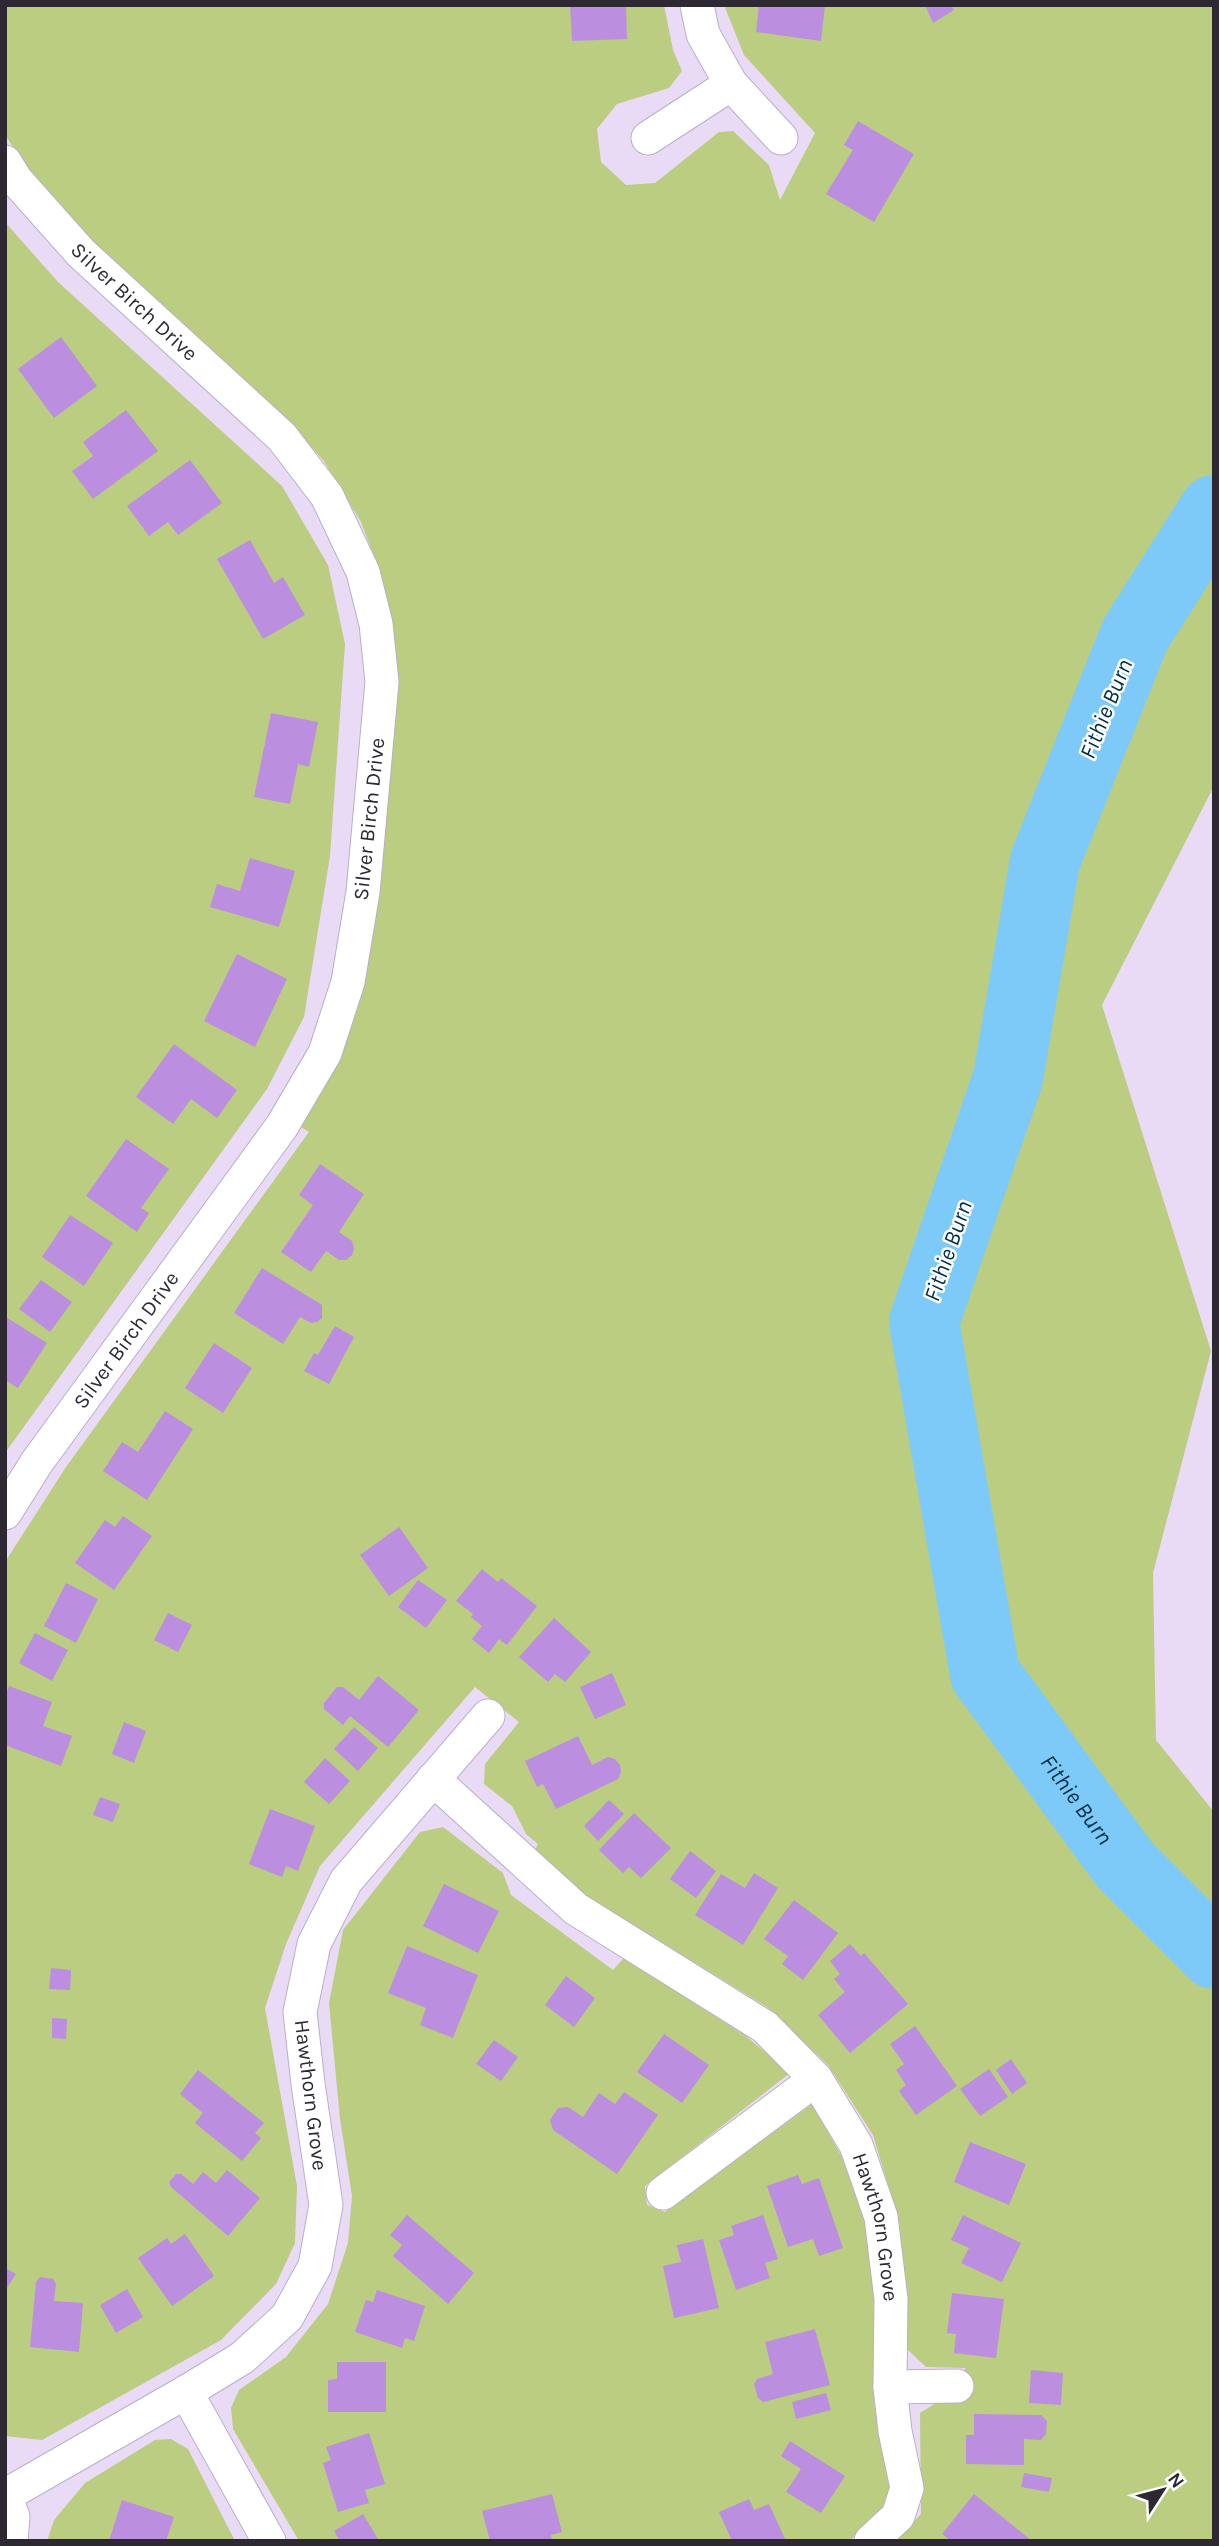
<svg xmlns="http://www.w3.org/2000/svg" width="1219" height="2546" font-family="Karla,sans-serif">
<rect width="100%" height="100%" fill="#e9dbf5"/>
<!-- green -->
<g fill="#bbcd81">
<path d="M5 5H664L673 50 682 71 669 88 617 104 597 129 601 162 626 185 655 183 719 132 733 131 769 165 780 200 815 133 744 55 724 5H1214V786L1102 1005 1211 1351 1153 1573 1156 1740 1214 1812V2541H895L921 2514 920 2413 939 2401H965V2368L926 2367 908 2350 899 2222 873 2135 828 2065 767 2007 582 1893 534 1852 538 1844 526 1834 512 1806 484 1784 485 1764 519 1722 475 1687 320 1866 286 1944 265 2008 297 2186 295 2243 276 2284 221 2340 42 2440 5 2436V1562L66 1467 309 1132 301 1127 396 678 392 618 379 569 361 522 324 461 278 410 74 226 18 156 5 134Z"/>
<path d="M5 222 58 282 282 486 328 565 345 644 330 856 304 1017 267 1089 5 1453Z"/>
<path d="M443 1827 503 1873 511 1895 613 1970 624 1958 746 2036 790 2073 645 2186 647 2205 665 2212 812 2104 842 2157 866 2220 875 2299 874 2403 890 2486 885 2513 849 2541H299L233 2429 231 2408 239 2390 286 2357 328 2304 348 2243 352 2196 340 2119 329 2003 343 1930 420 1832Z"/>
<path d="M171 2439 188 2449 235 2541H47L54 2520 85 2483 155 2440Z"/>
</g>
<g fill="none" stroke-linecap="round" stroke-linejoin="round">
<!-- river -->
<path stroke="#7dcaf9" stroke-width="70" id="s1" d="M1214 510 1135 635 1045 861 1008 1078 924 1322 985 1674 1125 1865 1214 1954"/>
</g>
<!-- building -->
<g fill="#bc8ee0">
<path d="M570 5H626L627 39 572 41Z"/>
<path d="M759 5H825L821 41 756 32Z"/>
<path d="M925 5H951L954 10 933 23Z"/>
<path d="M858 121 914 154 874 222 826 194 853 150 844 145Z"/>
<path d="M61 337 97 386 54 418 18 369Z"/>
<path d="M126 410 158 451 93 499 72 471 93 456 83 442Z"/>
<path d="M190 460 222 503 178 535 168 522 149 536 127 506Z"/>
<path d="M250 540 274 583 283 577 305 615 263 639 217 559Z"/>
<path d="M271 713 318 722 309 767 298 764 290 804 254 797Z"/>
<path d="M250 858 295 871 279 927 210 907 217 884 240 891Z"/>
<path d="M237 954 287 979 255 1047 204 1021Z"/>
<path d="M174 1044 237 1090 217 1118 191 1099 173 1124 136 1097Z"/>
<path d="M126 1139 169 1169 141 1208 149 1213 137 1232 86 1196Z"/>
<path d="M320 1164 364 1194 339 1232 352 1241 354 1249 352 1255 346 1260H339L326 1251 311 1272 281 1252 313 1205 299 1195Z"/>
<path d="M70 1215 113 1243 84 1286 42 1257Z"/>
<path d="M262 1268 322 1305V1318L317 1322 311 1323 300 1317 283 1344 234 1313Z"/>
<path d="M41 1280 72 1302 50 1332 19 1309Z"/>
<path d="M6 1317 47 1343 18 1388 5 1380Z"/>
<path d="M335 1326 354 1337 329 1384 304 1371 314 1353 318 1355Z"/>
<path d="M214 1343 252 1368 223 1413 185 1388Z"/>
<path d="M165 1411 193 1429 147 1500 103 1471 122 1442 138 1452Z"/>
<path d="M123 1516 152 1536 114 1590 75 1563 105 1520 115 1527Z"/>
<path d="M399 1527 428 1568 389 1596 360 1555Z"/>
<path d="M482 1569 498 1582 501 1578 537 1606 507 1645 499 1639 489 1653 472 1639 482 1626 471 1617 473 1614 456 1601Z"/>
<path d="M418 1580 447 1600 426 1628 398 1607Z"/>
<path d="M66 1583 98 1599 76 1643 44 1626Z"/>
<path d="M168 1613 192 1625 178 1652 154 1640Z"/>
<path d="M554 1618 591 1652 565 1682 555 1674 548 1682 519 1657Z"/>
<path d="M35 1633 68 1650 52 1681 19 1663Z"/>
<path d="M612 1673 626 1705 595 1719 580 1687Z"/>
<path d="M378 1676 419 1710 388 1747 350 1716 343 1725 324 1709V1703L337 1687H343L359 1700Z"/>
<path d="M9 1686 52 1702 43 1726 72 1736 61 1766 5 1745V1696Z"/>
<path d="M124 1722 146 1731 134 1763 112 1754Z"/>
<path d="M354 1727 378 1748 358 1771 334 1749Z"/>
<path d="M578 1736 592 1765 608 1757 615 1759 620 1765 621 1772 618 1779 556 1809 543 1784 537 1787 525 1761Z"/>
<path d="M325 1758 350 1781 329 1804 304 1782Z"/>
<path d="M100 1797 120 1804 113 1822 93 1815Z"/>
<path d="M609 1800 624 1814 598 1841 584 1826Z"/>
<path d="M270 1809 315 1826 298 1871 286 1866 282 1877 249 1864Z"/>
<path d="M634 1813 671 1848 641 1878 629 1867 623 1873 599 1850Z"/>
<path d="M690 1851 716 1871 696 1898 670 1879Z"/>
<path d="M754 1873 778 1888 743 1945 695 1915 721 1874 745 1888Z"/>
<path d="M444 1884 499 1911 478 1953 423 1926Z"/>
<path d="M794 1900 838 1933 803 1980 782 1964 788 1956 764 1939Z"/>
<path d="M850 1944 861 1956 864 1953 908 2004 850 2053 818 2015 845 1992 834 1979 840 1974 830 1961Z"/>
<path d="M407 1946 478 1975 453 2038 420 2025 426 2008 388 1993Z"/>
<path d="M51 1968 71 1970 70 1990 49 1989Z"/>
<path d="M566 1976 595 1998 574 2027 545 2005Z"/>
<path d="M52 2018 67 2019 66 2039 52 2038Z"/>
<path d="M915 2026 957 2086 916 2115 899 2091 906 2085 896 2070 904 2064 890 2044Z"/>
<path d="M664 2034 709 2065 682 2103 637 2072Z"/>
<path d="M494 2040 518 2057 501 2081 476 2064Z"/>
<path d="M1011 2059 1027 2083 1012 2094 996 2070Z"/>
<path d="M989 2069 1008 2097 980 2116 960 2089Z"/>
<path d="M198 2070 264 2123 255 2133 261 2138 242 2161 195 2123 203 2113 180 2094Z"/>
<path d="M624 2092 658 2115 617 2174 553 2130 550 2120 558 2108 568 2107 583 2117 599 2093 615 2104Z"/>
<path d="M970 2142 1026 2164 1009 2205 954 2182Z"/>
<path d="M227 2170 260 2198 228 2236 171 2187 169 2182 176 2174H181L193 2184 203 2172 216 2183Z"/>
<path d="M798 2175 802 2184 819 2178 843 2248 819 2256 813 2239 788 2247 767 2186Z"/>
<path d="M407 2215 474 2273 448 2304 393 2256 402 2245 390 2235Z"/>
<path d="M763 2215 778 2259 765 2263 770 2278 736 2290 719 2240 734 2235 731 2226Z"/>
<path d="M963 2215 1021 2243 1002 2282 961 2263 969 2248 951 2240Z"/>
<path d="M185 2234 214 2276 172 2306 138 2258 167 2238 171 2244Z"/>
<path d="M703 2239 719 2308 674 2318 663 2266 681 2262 677 2245Z"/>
<path d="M5 2268 16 2274 5 2291Z"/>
<path d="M40 2277 53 2279 56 2284 54 2301 83 2303 79 2352 30 2347 36 2282Z"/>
<path d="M127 2289 143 2317 116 2333 100 2305Z"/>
<path d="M377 2290 425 2306 414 2341 405 2338 402 2348 355 2332 366 2300 373 2302Z"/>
<path d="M952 2293 1004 2299 996 2358 954 2353 956 2334 947 2333Z"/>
<path d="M815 2329 830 2385 763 2402 758 2398 754 2384 757 2379 773 2374 765 2342Z"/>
<path d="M337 2362H386V2412H328V2380L337 2379Z"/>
<path d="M1031 2370 1063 2373 1061 2405 1029 2403Z"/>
<path d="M826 2393 831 2410 796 2419 792 2402Z"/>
<path d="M974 2414 1041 2415 1047 2421 1046 2434 1041 2440 1024 2439V2465L966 2464V2435H974Z"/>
<path d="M369 2433 385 2484 365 2490 369 2503 338 2512 323 2463 331 2460 326 2447Z"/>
<path d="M790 2441 845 2476 821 2513 786 2492 801 2469 781 2456Z"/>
<path d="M1024 2473 1052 2478 1049 2492 1021 2487Z"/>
<path d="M552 2494 562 2532 551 2535 552 2541H490L482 2511Z"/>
<path d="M974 2494 1032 2541H951L942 2534Z"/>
<path d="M749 2499 754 2510 769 2504 786 2541H732L719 2512Z"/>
<path d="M122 2500 174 2517 166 2541H109Z"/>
<path d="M363 2514 379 2541H340L334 2531Z"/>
</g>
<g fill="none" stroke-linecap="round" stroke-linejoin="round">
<defs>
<g id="street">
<path d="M697 5 703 34 731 84 781 138"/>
<path d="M648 138 731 84"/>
<path id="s2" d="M5 162 16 180 81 253 282 437 327 496 363 572 376 624 382 682 363 892 348 982 325 1053 282 1126 37 1462 5 1513"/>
<path id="s3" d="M433 1779 576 1909 765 2027 816 2079 856 2145 881 2217 891 2299 890 2387 895 2431 907 2488 898 2516 871 2541"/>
<path d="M663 2193 816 2079"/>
<path d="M890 2387 957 2386"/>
<path d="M186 2392 269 2541"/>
<path d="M5 2494 13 2517 11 2541"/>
<path d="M6 2495 186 2392 242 2358 287 2317 315 2266 326 2205 308 2084 300 2012 314 1944 346 1881 488 1716"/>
</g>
</defs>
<!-- street casing -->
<use href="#street" stroke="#bbaec7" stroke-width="35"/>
<!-- street -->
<use href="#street" stroke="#fff" stroke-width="33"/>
</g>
<g text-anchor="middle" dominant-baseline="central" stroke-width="5" stroke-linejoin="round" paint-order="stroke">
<!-- street labels -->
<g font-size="21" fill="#2e2832" stroke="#fff">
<text stroke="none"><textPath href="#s2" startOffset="191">Silver Birch Drive</textPath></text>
<text transform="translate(369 819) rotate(-84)">Silver Birch Drive</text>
<text transform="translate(126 1340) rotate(-54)">Silver Birch Drive</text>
<text transform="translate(311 2095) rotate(83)">Hawthorn Grove</text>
<text stroke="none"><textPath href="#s3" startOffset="651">Hawthorn Grove</textPath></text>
</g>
<!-- water labels -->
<g font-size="23" font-style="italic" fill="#002e45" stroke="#fff">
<text transform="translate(1106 709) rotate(-68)">Fithie Burn</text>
<text transform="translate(948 1251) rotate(-71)">Fithie Burn</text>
<text stroke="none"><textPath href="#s1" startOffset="1382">Fithie Burn</textPath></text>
</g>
</g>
<!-- border -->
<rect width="1219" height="2546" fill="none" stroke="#2e2832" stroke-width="14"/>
<!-- north arrow -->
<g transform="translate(1163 2490) rotate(54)" stroke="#ffffff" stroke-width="5" paint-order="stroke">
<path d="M0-5L12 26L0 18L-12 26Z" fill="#2e2832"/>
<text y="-10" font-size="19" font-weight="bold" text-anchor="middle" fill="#2e2832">N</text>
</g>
</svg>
